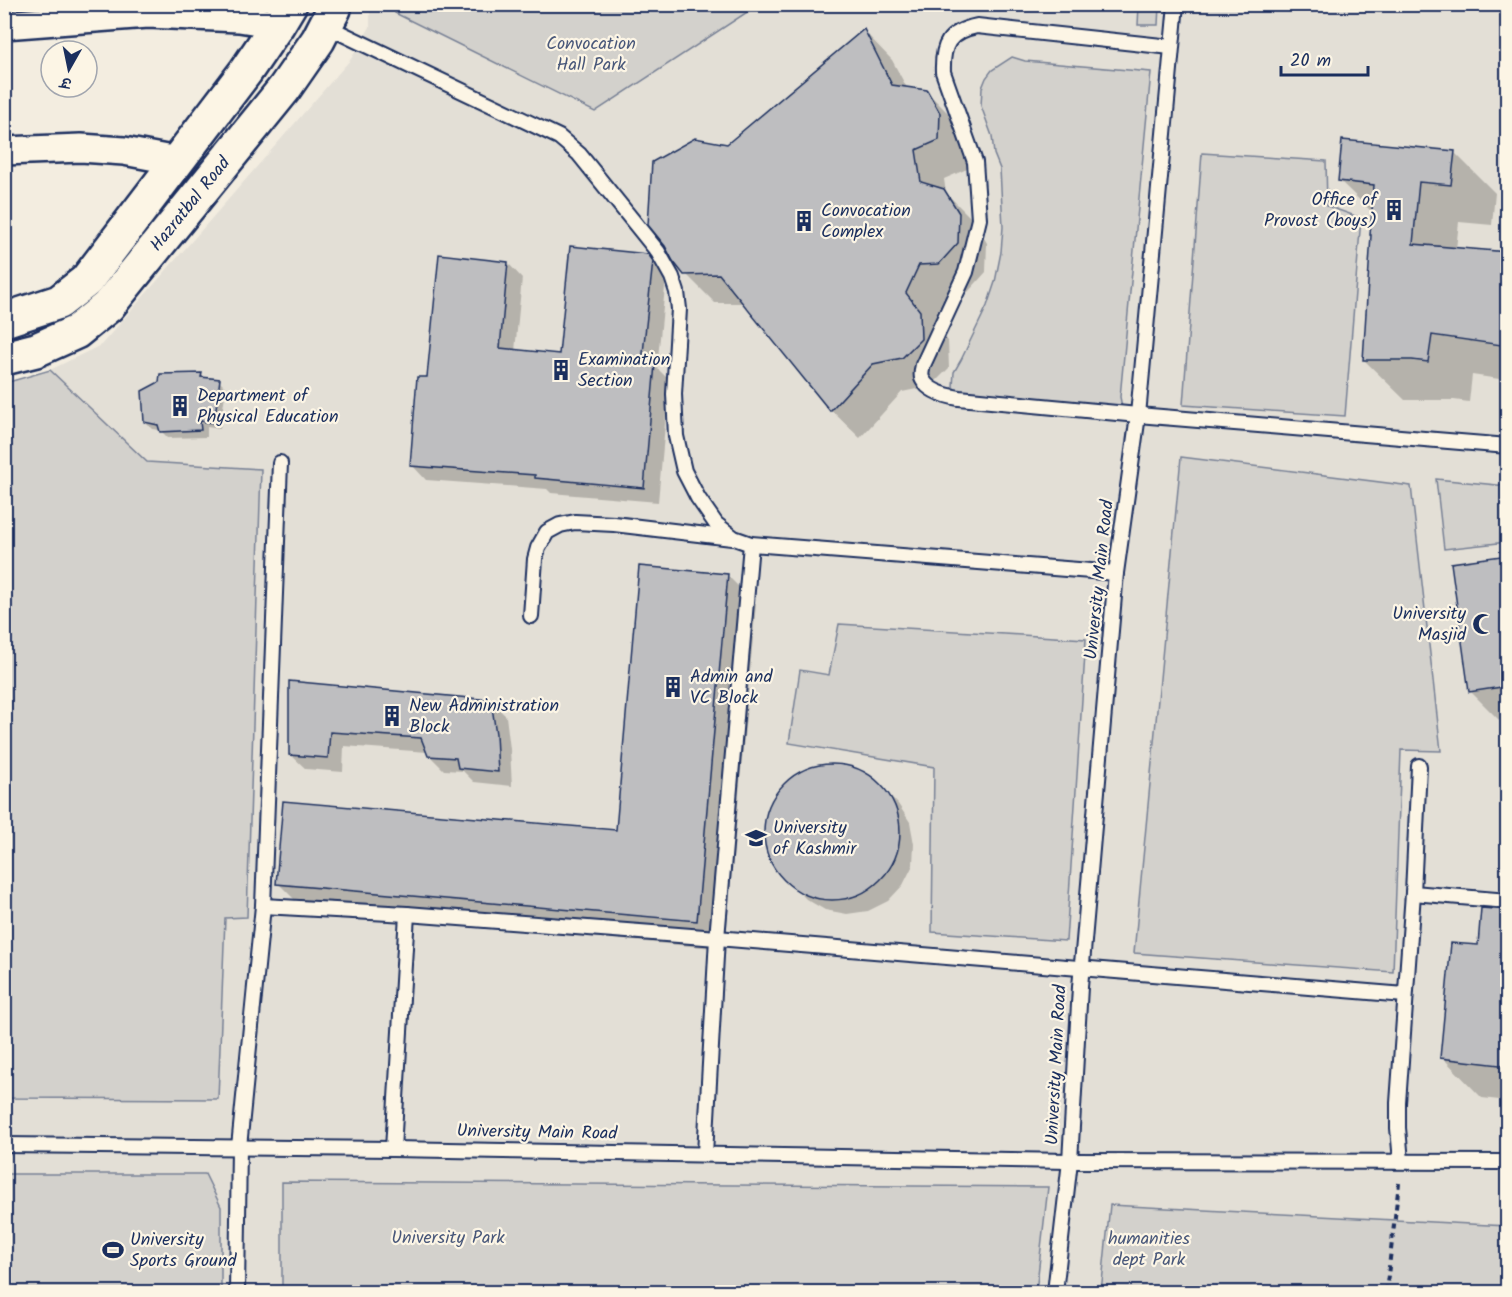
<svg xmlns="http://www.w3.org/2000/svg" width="1512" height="1297" font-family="Kalam,'Playpen Sans Deva',sans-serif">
<rect width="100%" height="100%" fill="#f3ede0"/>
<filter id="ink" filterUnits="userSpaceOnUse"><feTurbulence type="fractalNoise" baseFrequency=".0167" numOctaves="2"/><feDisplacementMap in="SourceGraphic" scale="12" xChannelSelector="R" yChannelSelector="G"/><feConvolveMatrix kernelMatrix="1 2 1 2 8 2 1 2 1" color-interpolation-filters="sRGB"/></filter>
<g filter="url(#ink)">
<!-- built -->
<path fill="#e3dfd6" d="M370 5H1507V1292H5V383L50 370 101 345 351 59 370 27Z"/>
<!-- green -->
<g fill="#d3d1cc" stroke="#778095" stroke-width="1.5">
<path d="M395 5V4L758 5 595 112 395 13Z"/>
<path d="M1139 5H1159L1158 25H1138Z"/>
<path d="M1012 57 1025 61 1151 72 1120 397 1122 407 959 393 953 387 954 372 961 360 987 306 995 282 1001 252 1003 227 1000 169 994 154 992 136 981 106 982 88 986 78 992 70Z"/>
<path d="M1202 153 1326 161 1327 206 1361 218 1345 416 1183 405Z"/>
<path d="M50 370 147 462 261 469 247 917 225 918 218 1099 5 1098V383Z"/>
<path d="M1181 457 1411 486 1441 751 1401 750 1393 972 1134 953Z"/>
<path d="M1436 479 1507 486V542L1444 549Z"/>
<path d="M839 624 1086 639 1066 941 932 932 934 767 789 743 800 670 829 675Z"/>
<path d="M5 1174H205L221 1207V1292H5Z"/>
<path d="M282 1182 1048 1187 1036 1292H282Z"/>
<path d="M1110 1205 1507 1226V1292H1101Z"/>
</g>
<!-- shadow -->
<g fill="#0003">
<path d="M864 31 892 60 907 88 927 92 956 121 968 143 967 169 944 179 946 193 973 220 987 243 986 272 968 292 947 294 934 323 948 341 949 368 931 386 902 392 860 438 831 410 744 303H715L686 274 728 145Z"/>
<path d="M1454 152 1495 193 1492 225 1459 222 1456 249 1508 253V382L1506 380 1472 375 1469 402 1454 400H1405L1364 360 1373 213 1340 181Z"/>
<path d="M647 256 666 277 657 368 669 380 658 502 551 493 547 489 426 480 412 465 428 379 508 263 522 278 515 351 561 356Z"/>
<path d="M201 374 206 379 219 381 226 388 220 429 207 427V437L168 438 160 430 152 429 145 422Z"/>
<path d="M1508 556V718L1499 720 1470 691Z"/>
<path d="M727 575 756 604 725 949 307 912 278 883 617 832Z"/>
<path d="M291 683 491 702 506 716 510 749 512 786 474 782 463 771 444 770 429 755 428 752 344 746 343 772 306 769 291 755Z"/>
<path d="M823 766 845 767 866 775 883 788 898 804 910 822 914 844 913 865 903 885 888 901 868 911 847 914 825 910 806 899 775 867 767 847 766 825 772 804 784 786 802 773Z"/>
<path d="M1508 912V1101L1482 1098 1442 1057 1480 946Z"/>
</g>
<!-- building -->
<g fill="#bebec0" stroke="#1b2f5e" stroke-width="1.5">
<path d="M864 29 892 85 927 90 940 113 939 140 916 150 921 182 944 189 959 213 958 243 939 264 919 265 906 293 920 311 921 339 902 358 873 364 830 411 719 274 684 275 673 261 665 246 648 225 652 162 695 138 727 144Z"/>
<path d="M1342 140 1455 151 1451 185 1419 182 1413 244 1508 252V346L1432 335 1428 362 1412 360H1363L1371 235H1370L1374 185 1338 181Z"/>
<path d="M570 246 648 254 653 261 642 362 655 364 644 488 535 478V475L410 466 417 377H427L439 254 508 262 500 348 559 354Z"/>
<path d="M202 373 201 377 220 379 214 423 200 421 201 430 160 432 158 425 144 422 142 391 159 382 160 374Z"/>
<path d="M1508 555V686L1469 692 1451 563Z"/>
<path d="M639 566 728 574 697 921 276 884 283 801 616 830Z"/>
<path d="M289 681 491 700 496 734 498 772 458 768 456 758 428 756 421 738 330 732 328 758 289 755Z"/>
<circle cx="832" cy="832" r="68"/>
<path d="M1481 908 1508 910V1066L1440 1058 1451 943 1478 945Z"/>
</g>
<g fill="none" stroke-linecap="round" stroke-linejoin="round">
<defs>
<g id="service">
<path d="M326 26 559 137 579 154 658 252 672 277 677 292 679 309 674 394 676 436 684 471 698 498 716 524 734 538 751 544 1116 573"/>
<path d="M1171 47 977 26C948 32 942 45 943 72L975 162 979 219 966 272 923 365C922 369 920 376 923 380 929 392 947 396 959 398L1138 415 1508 446"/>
<path d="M531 616 535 559 538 548 547 532 560 525 575 522 614 524 732 538"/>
<path d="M1413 893 1508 901"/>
<path d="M263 906 407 914 717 938 1405 995"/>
<path d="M4 1145 393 1149 1070 1161 1508 1162"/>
<path d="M393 1149 407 914"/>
<path d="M705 1154 717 938 751 544"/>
<path d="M1401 1161 1398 1128V1103L1413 893 1419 766"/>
<path d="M237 1292 239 1147 263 906 280 463"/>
<path d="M1055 1292 1070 1161 1080 987 1116 573 1138 415 1176 4"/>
</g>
<g id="minor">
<path d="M4 25 148 14 239 18 278 24"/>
<path d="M4 151 81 148 124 151 177 161"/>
</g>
<g id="secondary">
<path d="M4 320 59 302 86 281 246 71 278 24 290 4"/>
<path id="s1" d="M4 358 36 350 76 332 108 306 284 89 318 40 334 9 335 4"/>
</g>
</defs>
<!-- service casing -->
<use href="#service" stroke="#1b2f5e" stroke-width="18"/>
<!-- minor casing -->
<use href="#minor" stroke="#1b2f5e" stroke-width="32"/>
<!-- secondary casing -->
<use href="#secondary" stroke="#1b2f5e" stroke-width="38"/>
<!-- path -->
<path stroke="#1b2f5e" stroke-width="4" stroke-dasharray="6 4.5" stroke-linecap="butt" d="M1386 1292 1399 1183"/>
<!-- service -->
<use href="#service" stroke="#fcf5e5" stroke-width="14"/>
<!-- minor -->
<use href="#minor" stroke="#fcf5e5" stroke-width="27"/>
<!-- secondary -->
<use href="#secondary" stroke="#fcf5e5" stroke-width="33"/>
</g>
</g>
<!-- icons -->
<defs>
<symbol id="building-bare" viewBox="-9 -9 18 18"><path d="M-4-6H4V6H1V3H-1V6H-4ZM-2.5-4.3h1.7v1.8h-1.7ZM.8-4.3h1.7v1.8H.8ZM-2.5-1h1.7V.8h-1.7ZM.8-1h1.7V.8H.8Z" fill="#1b2f5e" stroke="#fcf5e5" stroke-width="2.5" paint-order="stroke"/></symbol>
<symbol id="mosque-bare" viewBox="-9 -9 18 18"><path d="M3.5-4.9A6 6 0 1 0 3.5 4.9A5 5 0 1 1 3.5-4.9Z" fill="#1b2f5e" stroke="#fcf5e5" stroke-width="2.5" paint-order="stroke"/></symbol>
<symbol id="university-bare" viewBox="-9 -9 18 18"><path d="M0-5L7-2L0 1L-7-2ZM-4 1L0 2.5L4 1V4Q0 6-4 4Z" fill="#1b2f5e" stroke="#fcf5e5" stroke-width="2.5" paint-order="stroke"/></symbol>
<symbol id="stadium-bare" viewBox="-9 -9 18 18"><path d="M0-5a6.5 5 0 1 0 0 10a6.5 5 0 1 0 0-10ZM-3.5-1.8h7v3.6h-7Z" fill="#1b2f5e" stroke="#fcf5e5" stroke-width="2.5" paint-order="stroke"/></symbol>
</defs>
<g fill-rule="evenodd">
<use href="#building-bare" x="1379" y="195" width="30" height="30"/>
<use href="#building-bare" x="789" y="206" width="30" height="30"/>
<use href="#building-bare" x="546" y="355" width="30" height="30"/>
<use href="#building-bare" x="165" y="391" width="30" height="30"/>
<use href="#mosque-bare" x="1468" y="609" width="30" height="30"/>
<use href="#building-bare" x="658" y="672" width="30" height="30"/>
<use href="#building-bare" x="377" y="701" width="30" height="30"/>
<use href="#university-bare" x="741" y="823" width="30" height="30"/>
<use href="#stadium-bare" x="98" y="1235" width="30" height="30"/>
</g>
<g text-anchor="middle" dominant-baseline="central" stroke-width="4.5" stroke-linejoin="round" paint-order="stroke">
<!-- park labels -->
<g font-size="18" fill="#49587a" stroke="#fcf5e5">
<text x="591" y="44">Convocation<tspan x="591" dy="21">Hall Park</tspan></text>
<text x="448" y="1238">University Park</text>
<text x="1149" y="1239">humanities<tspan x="1149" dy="21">dept Park</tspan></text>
</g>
<!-- poi labels -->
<g font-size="18" fill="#1b2f5e" stroke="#fcf5e5" text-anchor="start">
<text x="1377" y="200" text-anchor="end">Office of<tspan x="1377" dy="21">Provost (boys)</tspan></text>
<text x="821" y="211">Convocation<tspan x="821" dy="21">Complex</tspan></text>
<text x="578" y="360">Examination<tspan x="578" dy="21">Section</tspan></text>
<text x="197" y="396">Department of<tspan x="197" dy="21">Physical Education</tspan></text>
<text x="1466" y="614" text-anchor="end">University<tspan x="1466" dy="21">Masjid</tspan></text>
<text x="690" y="677">Admin and<tspan x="690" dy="21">VC Block</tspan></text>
<text x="409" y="706">New Administration<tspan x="409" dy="21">Block</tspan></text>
<text x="773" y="828">University<tspan x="773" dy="21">of Kashmir</tspan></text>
<text x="130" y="1240">University<tspan x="130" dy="21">Sports Ground</tspan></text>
</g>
<!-- street labels -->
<g font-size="18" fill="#1b2f5e" stroke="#fcf5e5">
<text stroke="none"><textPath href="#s1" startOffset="249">Hazratbal Road</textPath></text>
<text transform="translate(1100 580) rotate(-84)">University Main Road</text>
<text transform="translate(1057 1065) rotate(-87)">University Main Road</text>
<text transform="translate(537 1133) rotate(1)">University Main Road</text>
</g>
</g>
<!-- margin -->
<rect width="1512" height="1297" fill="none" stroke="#fcf5e5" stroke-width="24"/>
<rect x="12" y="12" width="1488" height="1273" fill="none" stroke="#1b2f5e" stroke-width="2" filter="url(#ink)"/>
<!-- north arrow -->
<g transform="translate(69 69) rotate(189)"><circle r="28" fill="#fcf5e5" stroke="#a2a6af" stroke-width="1.5"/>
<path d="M0-4.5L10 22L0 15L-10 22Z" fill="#1b2f5e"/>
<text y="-9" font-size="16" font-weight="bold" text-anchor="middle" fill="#1b2f5e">उ</text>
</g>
<!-- scale -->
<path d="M1281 66v9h87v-9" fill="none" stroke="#1b2f5e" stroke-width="3"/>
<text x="1290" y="66" font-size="18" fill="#1b2f5e" stroke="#fcf5e5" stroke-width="4.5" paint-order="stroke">20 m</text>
</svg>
